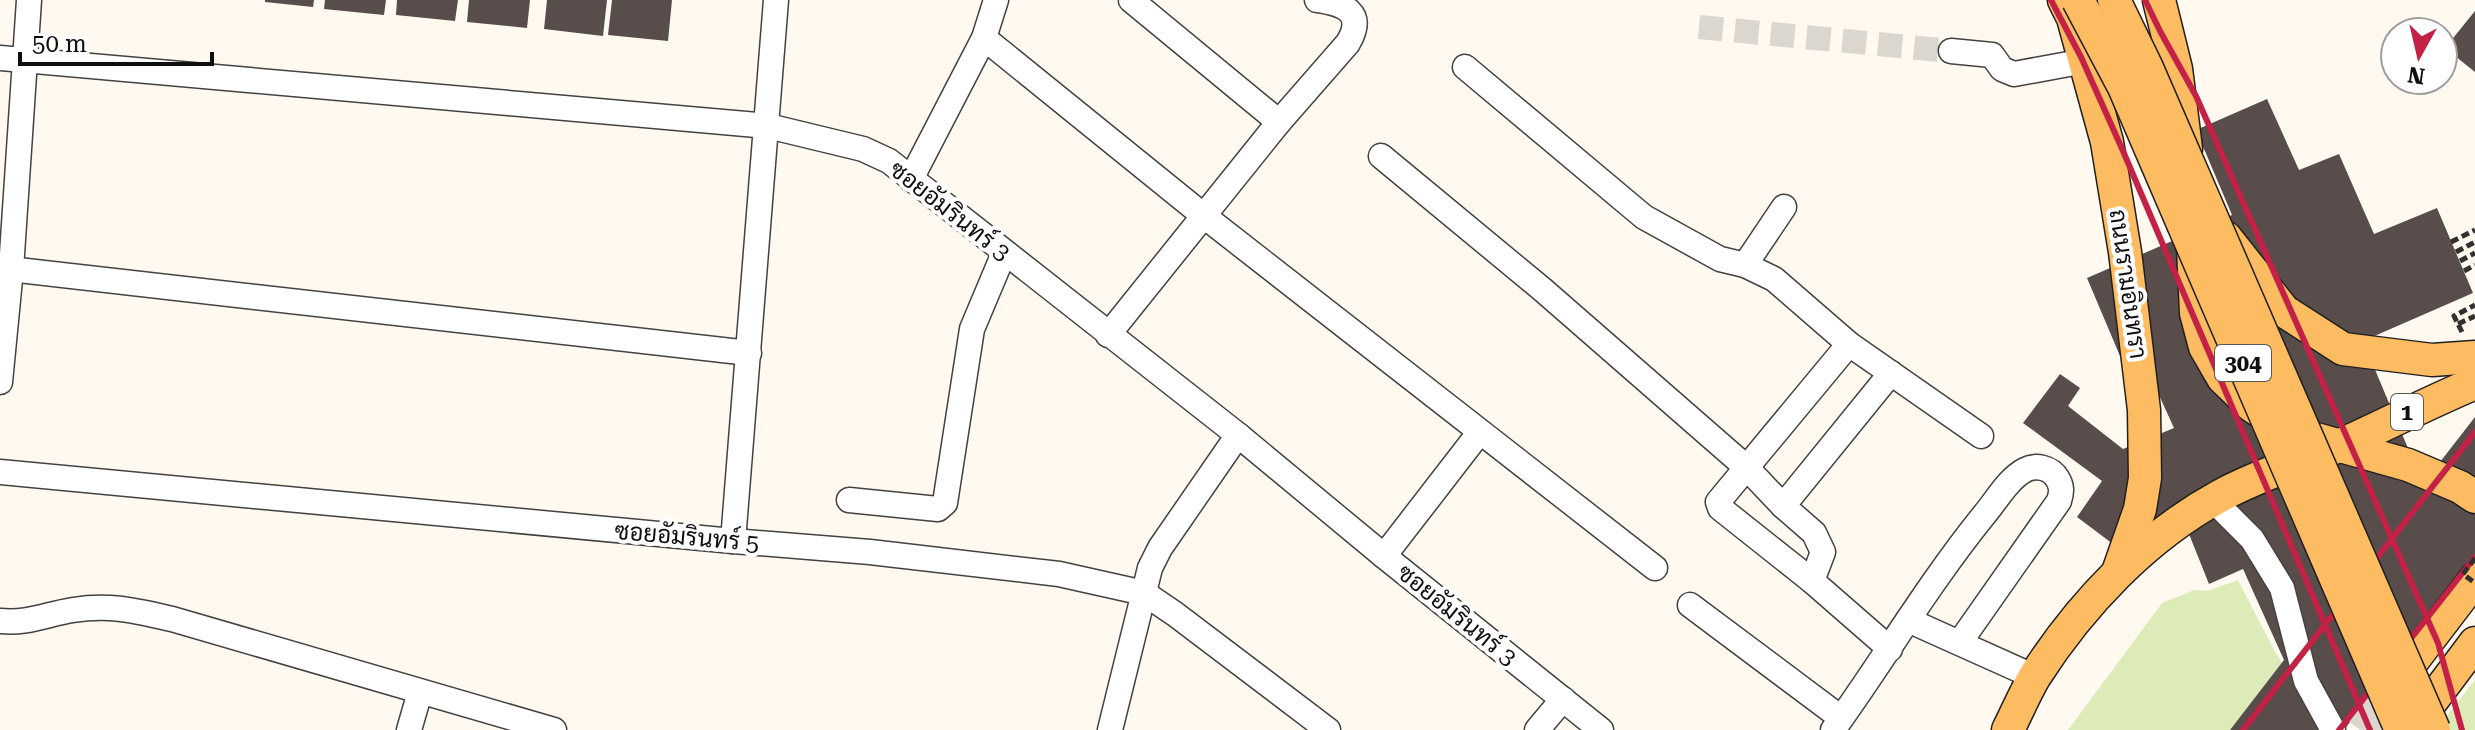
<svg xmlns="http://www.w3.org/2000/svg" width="2475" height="730" font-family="'Roboto Serif',Sarabun,serif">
<rect width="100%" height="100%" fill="#fff9f0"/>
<!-- green -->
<g fill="#dcebb8">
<path d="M2238 580 2273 648 2322 730H2068L2162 603 2194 590 2207 591Z"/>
<path d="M2475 680V730H2435Z"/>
</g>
<!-- building -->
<g fill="#584d4a">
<path d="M265 0H314L313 7 265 2Z"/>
<path d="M325 0H386L384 15 324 9Z"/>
<path d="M397 0H458L455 21 396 15Z"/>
<path d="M469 0H530L527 28 467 22Z"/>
<path d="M547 0H607L603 36 544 29Z"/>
<path d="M612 0H672L668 41 608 35Z"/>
<path d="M2475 11V72L2445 48Z"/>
<path d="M2267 99 2299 170 2339 154 2374 234 2437 208 2473 293 2363 341 2423 484 2475 417V558L2344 730H2230L2284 660 2243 569 2209 584 2189 534 2121 550 2077 517 2102 481 2023 423 2060 374 2080 388 2068 406 2123 449 2174 428 2158 393 2131 382 2087 278 2232 215 2196 130Z"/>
</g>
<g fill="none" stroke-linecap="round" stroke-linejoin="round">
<!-- minor-tunnel -->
<path stroke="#dbd6ce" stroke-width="24" stroke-dasharray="24 12" stroke-linecap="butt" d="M1699 27 1951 51"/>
<!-- major-tunnel -->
<path stroke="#dbd6ce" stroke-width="32" stroke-dasharray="32 16" stroke-linecap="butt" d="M2360 730 2401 676"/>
<defs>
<g id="minor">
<path d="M1131 0 1279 122"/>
<path d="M984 38 1204 216 1655 568"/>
<path d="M1951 51 1992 55 2002 69 2014 74 2085 61"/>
<path d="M0 58 768 126 863 149 889 161 1238 435 1384 556 1601 730"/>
<path d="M1465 67 1644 217 1720 259 1745 265 1774 279 1849 344 1718 502 1720 508 1812 581"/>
<path d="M1381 156 1543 290 1747 468 1783 506 1814 533 1823 552 1812 581 1890 649"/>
<path d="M911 179 984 38 996 0"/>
<path d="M1745 265 1784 207"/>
<path d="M0 268 749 353"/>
<path d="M1108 335 1279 122 1348 43C1366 12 1344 4 1317 0"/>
<path d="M1849 344 1981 436"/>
<path d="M0 382 11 269 29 0"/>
<path d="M0 472 733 541 870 552 1059 574 1144 593 1175 614 1328 730"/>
<path d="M849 500 938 509 945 503 972 329 1004 253"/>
<path d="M2213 500 2252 539 2282 588 2306 681 2333 730"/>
<path d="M1783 506 1891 373"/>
<path d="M733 541 776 0"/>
<path d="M1384 556 1479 433"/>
<path d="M1690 605 1841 718"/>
<path d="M1908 620 2035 677"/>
<path d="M0 621C28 624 47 614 73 610 111 604 136 611 172 619L554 730"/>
<path d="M409 730 420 692"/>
<path d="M1110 730 1150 568 1160 548 1238 435"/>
<path d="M1537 730 1563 699"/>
<path d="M1833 730C1884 659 1929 583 1984 515 1996 501 2008 479 2025 470 2036 464 2051 468 2057 478 2062 486 2062 492 2059 501L1960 642"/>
</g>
<g id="major">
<path d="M2064 0 2073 18 2107 142 2125 252 2144 410 2145 478 2140 509 2118 572"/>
<path d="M2159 0 2176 69 2186 149"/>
<path d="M2226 238 2284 311 2343 349 2432 360 2475 357"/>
<path d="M2193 247 2196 313 2205 347 2223 378 2252 406 2291 432 2408 465 2460 487 2475 497"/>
<path d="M2401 676 2475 579"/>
<path d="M2430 703 2475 643"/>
<path d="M2008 730C2017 712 2025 693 2035 676 2081 604 2145 537 2220 496 2260 474 2302 462 2343 444 2387 424 2430 402 2475 383"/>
</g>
</defs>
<!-- minor casing -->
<use href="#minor" stroke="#424242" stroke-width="27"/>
<!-- major casing -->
<use href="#major" stroke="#202020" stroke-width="35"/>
<!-- path -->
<g stroke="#313131" stroke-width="5" stroke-dasharray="8 4" stroke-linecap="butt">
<path d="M2451 242 2475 230"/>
<path d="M2456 252 2475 242"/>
<path d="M2460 261 2475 253"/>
<path d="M2464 271 2475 265"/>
<path d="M2458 324 2475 316"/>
<path d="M2462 332 2454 316 2475 305"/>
</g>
<!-- minor -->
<use href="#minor" stroke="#fff" stroke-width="24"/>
<!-- major -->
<use href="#major" stroke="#fdbb62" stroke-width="32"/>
<!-- rail -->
<g stroke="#c42146" stroke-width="6">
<path d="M2051 0 2081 57 2123 151 2370 730"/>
<path d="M2145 0 2160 31 2196 96 2438 643 2462 730"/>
<path d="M2243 730 2475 432"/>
<path d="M2339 730 2475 557"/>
</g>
<defs>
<g id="major-bridge">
<path d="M2078 0 2124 87 2401 730"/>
<path d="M2114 0 2147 68 2434 730"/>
</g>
</defs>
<!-- major-bridge casing -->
<use href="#major-bridge" stroke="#202020" stroke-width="35" stroke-linecap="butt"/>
<!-- path-bridge -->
<path stroke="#313131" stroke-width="5" stroke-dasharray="8 4" stroke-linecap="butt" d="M2475 558 2463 574 2475 583"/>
<!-- major-bridge -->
<use href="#major-bridge" stroke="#fdbb62" stroke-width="32"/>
</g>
<g text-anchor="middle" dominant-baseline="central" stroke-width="8" stroke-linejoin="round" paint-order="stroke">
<!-- shield labels -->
<g fill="#fff" stroke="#575757" stroke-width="2">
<rect x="2215" y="345" width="56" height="36" rx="6"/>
<rect x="2391" y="394" width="32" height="36" rx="6"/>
</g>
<g font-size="22" font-weight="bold" fill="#0f0f0f">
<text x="2243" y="363">304</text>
<text x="2407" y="412">1</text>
</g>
<!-- street labels -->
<g font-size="24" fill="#0f0f0f" stroke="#fff">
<text transform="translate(950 211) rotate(38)">ซอยอัมรินทร์ 3</text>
<text transform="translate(2128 284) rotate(82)">ถนนรามอินทรา</text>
<text transform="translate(687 537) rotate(5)">ซอยอัมรินทร์ 5</text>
<text transform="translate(1457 615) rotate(39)">ซอยอัมรินทร์ 3</text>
</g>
</g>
<!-- north arrow -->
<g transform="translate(2419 56) rotate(188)"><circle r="38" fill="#ffffff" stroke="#9f9f9f" stroke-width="2"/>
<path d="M0-6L14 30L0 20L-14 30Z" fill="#c42146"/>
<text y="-12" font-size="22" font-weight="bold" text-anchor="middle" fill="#0f0f0f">N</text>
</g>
<!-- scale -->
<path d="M20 52v12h192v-12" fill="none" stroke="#0f0f0f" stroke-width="4"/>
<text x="32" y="52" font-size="24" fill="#0f0f0f" stroke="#ffffff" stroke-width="6" paint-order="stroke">50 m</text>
</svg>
